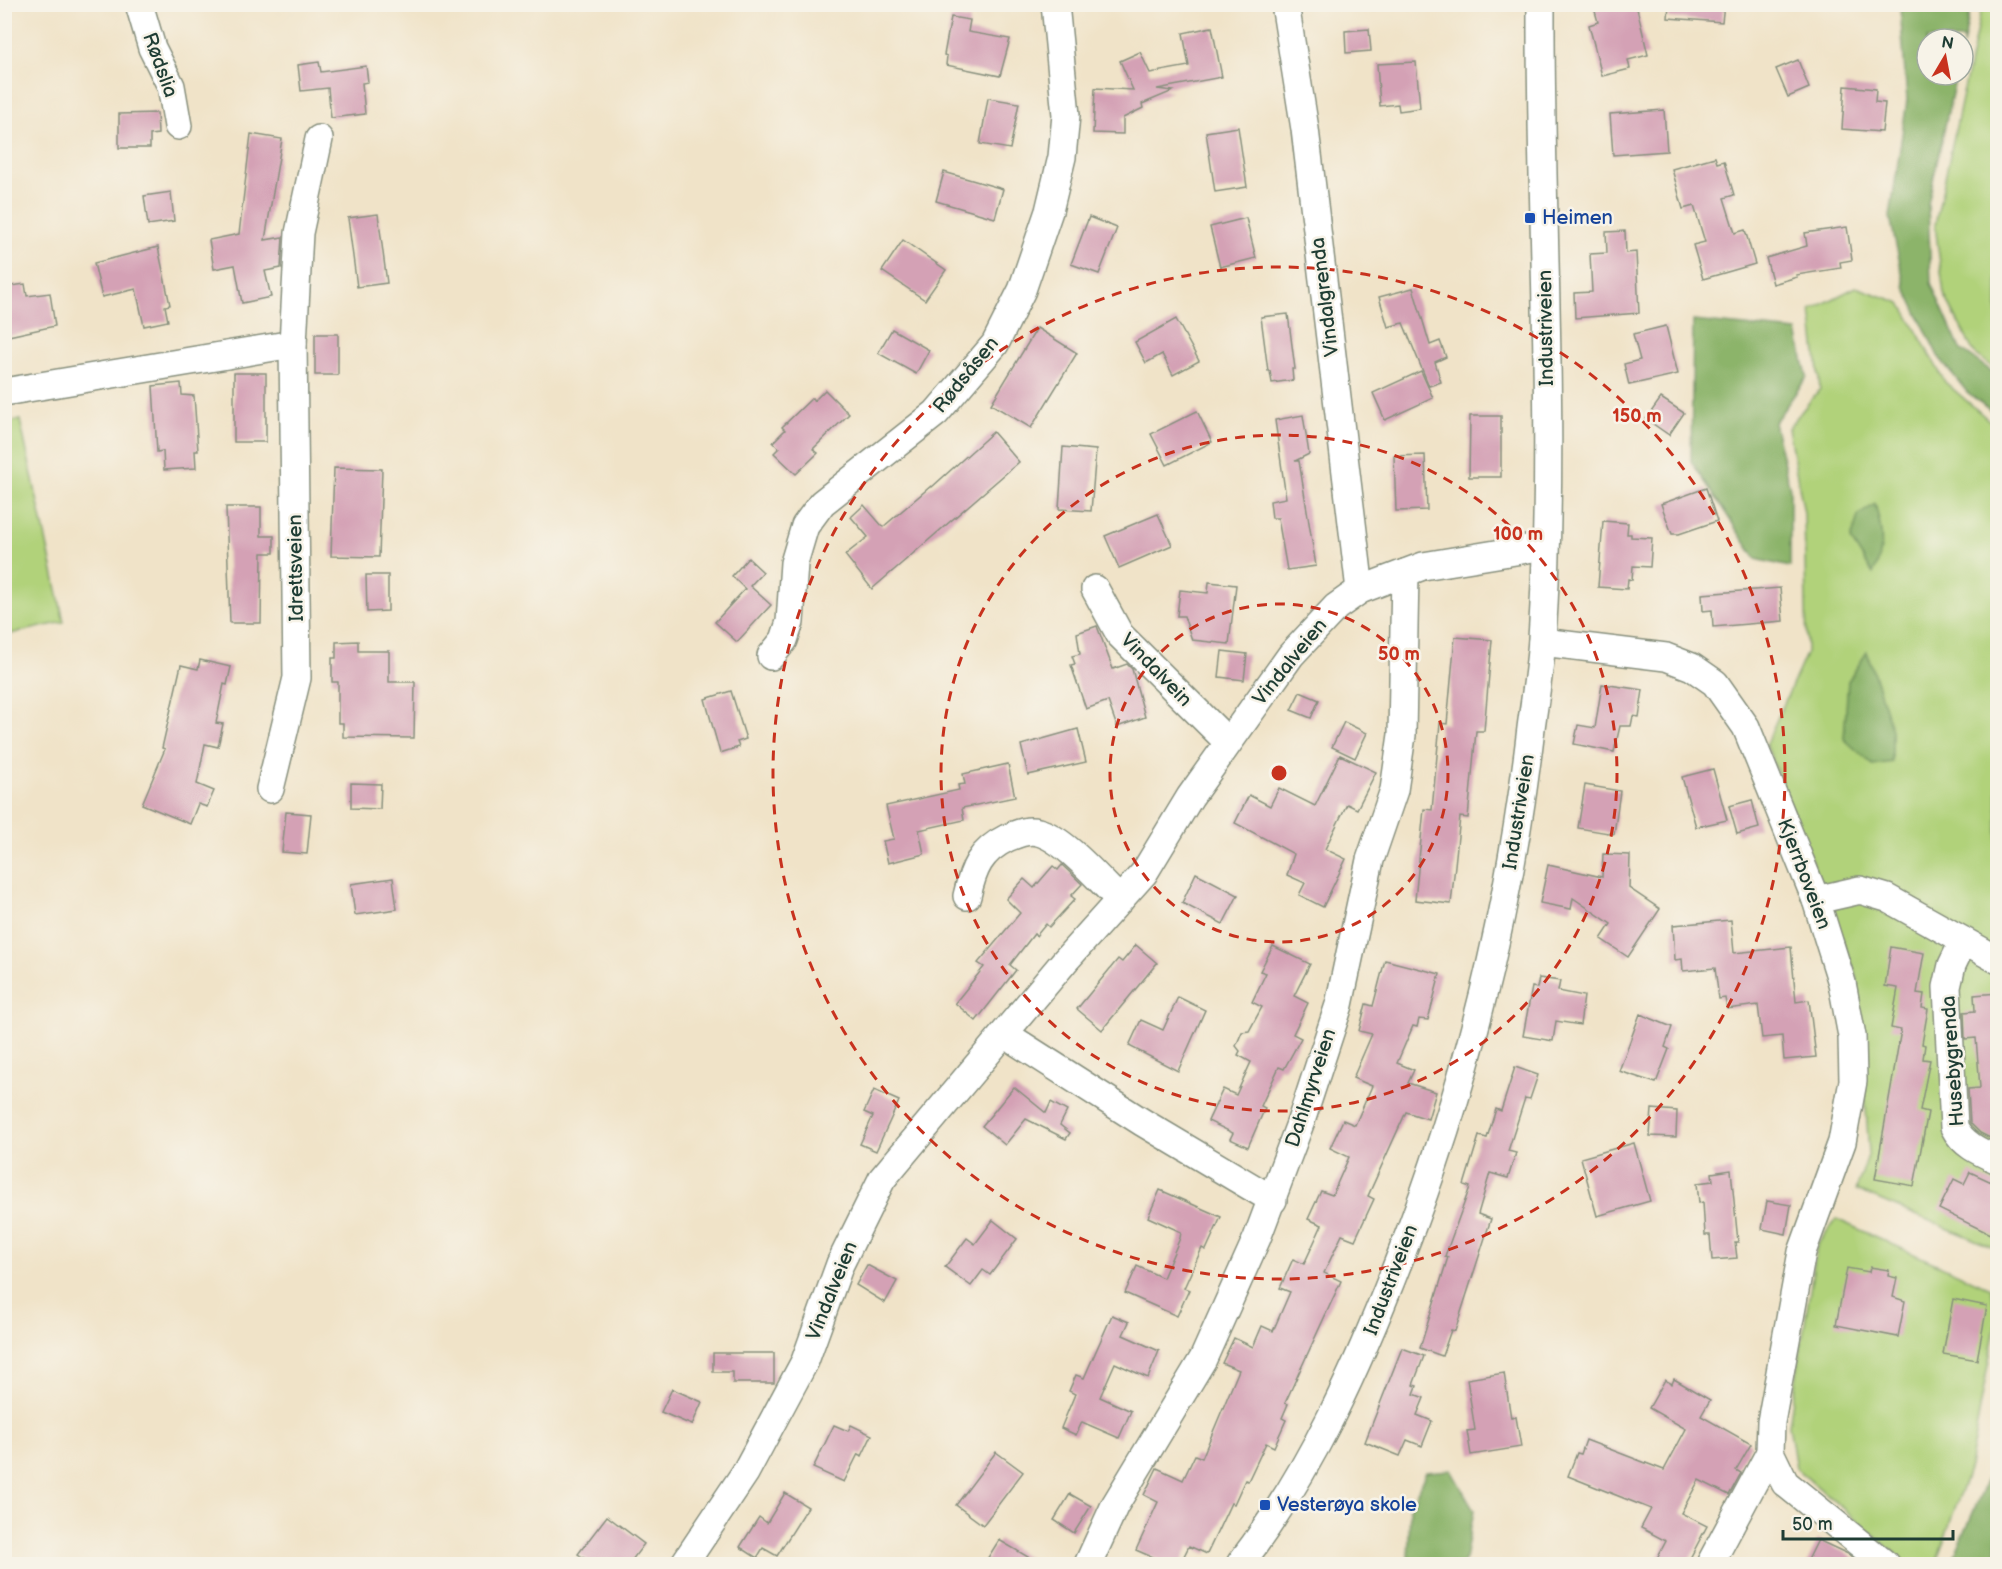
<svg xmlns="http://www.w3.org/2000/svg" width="2002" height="1569" font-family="'Balsamiq Sans',sans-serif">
<rect width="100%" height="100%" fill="#f7f3e8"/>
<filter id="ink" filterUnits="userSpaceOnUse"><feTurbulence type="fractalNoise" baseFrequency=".0167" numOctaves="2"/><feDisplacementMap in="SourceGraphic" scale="12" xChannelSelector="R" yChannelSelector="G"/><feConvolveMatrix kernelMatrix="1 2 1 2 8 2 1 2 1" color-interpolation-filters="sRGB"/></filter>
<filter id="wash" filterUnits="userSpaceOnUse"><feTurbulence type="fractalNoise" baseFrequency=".008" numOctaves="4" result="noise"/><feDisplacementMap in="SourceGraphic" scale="24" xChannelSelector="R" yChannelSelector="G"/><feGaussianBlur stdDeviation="1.35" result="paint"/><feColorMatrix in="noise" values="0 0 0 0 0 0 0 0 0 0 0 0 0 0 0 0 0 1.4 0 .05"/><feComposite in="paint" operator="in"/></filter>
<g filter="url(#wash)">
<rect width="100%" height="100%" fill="#f0e3c8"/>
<!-- green -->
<g fill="#b1d27a" stroke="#688857" stroke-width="1.5">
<path d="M1982 5H1998L1997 370 1974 353 1944 294 1935 225Z"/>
<path d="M1856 287 1901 303 1945 382 1991 422H1997V1249L1856 1190 1869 1153 1857 977 1766 744 1807 652 1804 513 1788 428 1820 389 1811 310Z"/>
<path d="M20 420 64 622 5 635V423Z"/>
<path d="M1836 1219 1990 1288 1997 1317 1969 1467 1936 1564H1907L1796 1468 1789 1425 1817 1245Z"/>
</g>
<!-- forest -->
<g fill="#8cb46a" stroke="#56784f" stroke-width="1.5">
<path d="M1897 5H1971L1963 46V39H1927V75H1956L1928 204 1931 283 1960 349 1997 375V416L1967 392 1938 356 1905 287 1890 217 1907 100 1900 8Z"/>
<path d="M1693 321 1797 331 1807 377 1774 423 1790 489V567L1756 559 1691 461Z"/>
<path d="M1875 504C1882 530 1886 549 1873 574L1851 540 1858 516Z"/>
<path d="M1867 652 1892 730V762L1873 765 1844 739 1848 681Z"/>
<path d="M1451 1470 1474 1510 1465 1559 1461 1564H1408L1410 1508 1426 1472Z"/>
<path d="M1989 1475 1997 1477V1564H1951Z"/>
</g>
<g id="blocks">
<!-- building -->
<g fill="#d4a1b5">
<path d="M1593 4H1636L1648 55 1628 60 1630 69 1602 76 1589 25 1598 22Z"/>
<path d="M1669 4H1724L1722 22 1668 18Z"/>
<path d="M951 17 970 20 968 32 1010 39 1000 76 946 65 947 56 944 55Z"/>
<path d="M1212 27 1222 77 1157 89 1173 91 1142 104 1143 108 1123 118V134L1093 133 1095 88 1133 90 1120 61 1140 52 1150 73 1189 66 1183 33Z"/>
<path d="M1369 29 1371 51 1346 53 1345 31Z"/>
<path d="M1798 60 1809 88 1788 97 1776 69Z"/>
<path d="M319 62 321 72 366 66 368 82 362 83 365 114 331 118 328 88 301 91 298 65Z"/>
<path d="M1416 62 1420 108 1399 111 1398 104 1380 106 1377 64Z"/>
<path d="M1845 86 1876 89 1875 102 1885 103 1882 132 1842 129Z"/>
<path d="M988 98 1019 103 1010 149 980 144Z"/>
<path d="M1664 110 1667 151 1613 155 1610 114Z"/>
<path d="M157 113 158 134 150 135V148H119V114Z"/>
<path d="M1238 127 1247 187 1215 192 1206 132Z"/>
<path d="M251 134 282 139 265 240 283 237 281 268 265 271 271 297 242 303 235 265 214 269 209 240 239 234Z"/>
<path d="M1715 157 1717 163 1724 161 1734 195 1724 198 1735 233 1745 230 1755 264 1703 279 1693 245 1705 242 1694 206 1683 209 1672 169Z"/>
<path d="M944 172 1003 189 995 218 936 201Z"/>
<path d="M171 192 174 221 148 225 144 196Z"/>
<path d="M378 214 387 283 357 287 348 218Z"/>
<path d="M1089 217 1117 228 1099 274 1071 264Z"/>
<path d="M1246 218 1256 258 1220 267 1210 227Z"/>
<path d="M1847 227 1852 260 1840 262 1841 268 1796 275 1797 277 1773 284 1766 258 1807 246 1805 233Z"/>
<path d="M1625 231 1626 253 1636 252 1639 313 1575 318 1574 293 1592 292 1590 254 1607 253 1606 232Z"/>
<path d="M903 240 946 270 925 300 882 271Z"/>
<path d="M158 247 170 305 165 306 168 321 144 326 136 289 102 297 94 263Z"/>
<path d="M25 284 27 296 50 293 55 326 4 337V287Z"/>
<path d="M1413 288 1430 345 1440 341 1446 357 1435 362 1441 382 1429 386 1403 323 1388 327 1379 297Z"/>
<path d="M1288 314 1295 369H1292L1293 380 1272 383 1270 371H1268L1261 317Z"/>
<path d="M1176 319 1199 361 1173 375 1162 354 1146 363 1135 342Z"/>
<path d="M1666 326 1678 374 1629 385 1624 364 1640 360 1633 334Z"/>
<path d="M1037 328 1077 353 1031 428 991 404Z"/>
<path d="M892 329 929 350 916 374 878 353Z"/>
<rect x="315" y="334" width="23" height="41"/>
<path d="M1421 371 1433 398 1385 420 1373 393Z"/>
<rect x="234" y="373" width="32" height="69"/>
<path d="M181 383 182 395 194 396 198 451H195L196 468 164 470 163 451 157 452 153 386Z"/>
<path d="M825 390 849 414 813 449 818 453 796 474 774 453 779 448 773 442 785 430 782 427 812 398 814 401Z"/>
<path d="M1661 398 1684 413 1669 435 1646 419Z"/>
<path d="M1197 411 1212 442 1167 465 1151 434Z"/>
<path d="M1303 415 1309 454 1295 461H1299L1316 566 1287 570 1278 518H1272L1270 501 1286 498 1275 420Z"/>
<path d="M1470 416H1501V477H1469Z"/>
<path d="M993 432 1019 462 872 589 845 555 868 537 851 517 864 505 883 527 931 486 932 487Z"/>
<path d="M1063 447 1096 450 1091 511 1059 509Z"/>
<path d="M1425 455 1427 510 1396 511 1394 456Z"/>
<path d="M334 468 382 469 379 557 331 556Z"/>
<path d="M1706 488 1717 521 1679 534H1672L1661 504Z"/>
<path d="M226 507H261V536H274V553H262L261 623H230Z"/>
<path d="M1158 514 1172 545 1119 568 1105 536Z"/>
<path d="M1603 521 1628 523 1627 534H1631V537L1652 538 1650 567 1633 566 1632 580 1628 579 1627 589 1598 587Z"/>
<path d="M748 558 763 572 750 586 771 605 737 642 715 622 745 589 732 576Z"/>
<path d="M366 575H388V611L367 612Z"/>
<path d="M1209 582 1236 585 1229 644 1192 640 1184 616H1177L1180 590 1208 593Z"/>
<path d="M1780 588 1783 621 1713 627 1712 610 1703 611 1702 594Z"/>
<path d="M1097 626 1113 669 1127 664 1132 669 1145 717 1117 727 1108 701 1086 709 1071 665 1075 664 1072 656 1080 654 1077 633Z"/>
<path d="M1455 637 1492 640 1484 731H1476L1468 818 1460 817 1451 904 1415 900 1424 809 1432 810 1440 723 1447 724Z"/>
<path d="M358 641V651H389V682H415L414 738 343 737V723H338V682H332V658H336V642Z"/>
<path d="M1222 651 1247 654 1244 680 1219 677Z"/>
<path d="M200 660 231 667 227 685 224 684 216 723 223 724 218 747 205 744 197 784 214 791 207 807 198 804 190 824 142 804 165 749 162 748 181 665 198 669Z"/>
<path d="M1602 684 1643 690 1639 717 1633 716 1631 726H1620L1614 752 1574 744 1578 725 1595 728Z"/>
<path d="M731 691 746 739 737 742 739 747 720 753 705 699Z"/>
<path d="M1300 692 1319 700 1311 718 1291 710Z"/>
<path d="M1344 722 1367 733 1355 758 1332 747Z"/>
<path d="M1078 729 1086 762 1028 775 1021 745Z"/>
<path d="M1340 755 1376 772 1357 809 1347 804 1325 849 1346 859 1323 907 1299 895 1305 883 1287 875 1294 854 1235 823 1249 795 1270 806 1279 788 1315 806Z"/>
<path d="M1008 764 1015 797 962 808 964 820 919 830 924 854 888 863 883 841 894 839 886 806 959 790 958 785 965 784 963 774Z"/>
<path d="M1713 769 1727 820 1696 827 1682 777Z"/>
<path d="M351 783 381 784 380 809 351 808Z"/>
<path d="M1585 785 1620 791 1614 834 1578 828Z"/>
<path d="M1752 800 1759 828 1737 834 1729 806Z"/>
<path d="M286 812 311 814 307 854 282 852Z"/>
<path d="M1603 854 1630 855 1629 888 1660 909 1628 957 1601 939 1611 924 1573 898 1571 909 1540 903 1548 865 1602 877Z"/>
<path d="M1062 865 1082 884 1071 896 1075 899 1049 927 1046 924 1036 936 1034 934 1010 965 1016 970 976 1021 955 1003 984 967 978 963 1020 913 1006 899 1024 879 1034 888 1053 866 1058 870Z"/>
<path d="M1196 873 1238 895 1223 924 1182 903Z"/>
<path d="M393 878 397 909 355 915 351 884Z"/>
<path d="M1731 920 1734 953 1791 947 1796 1002 1809 1000 1816 1057 1784 1060 1782 1036 1762 1038 1758 1005 1727 1009 1725 998 1719 999 1715 968 1683 971 1682 959 1675 960 1673 925Z"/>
<path d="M1136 945 1157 963 1102 1030 1077 1009 1118 959 1122 962Z"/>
<path d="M1273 946 1310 964 1294 996 1308 1003 1293 1034 1301 1038 1284 1069 1279 1067 1261 1106 1265 1108 1248 1147 1230 1139 1233 1133 1208 1121 1223 1089 1236 1095 1251 1062 1238 1055 1240 1051 1236 1046 1242 1032 1249 1031 1262 1007 1252 1002 1266 973 1260 971Z"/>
<path d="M1891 947 1924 953 1917 993 1924 994 1922 1008 1928 1009 1922 1044 1925 1045 1923 1059 1930 1060 1920 1110 1928 1112 1914 1186 1875 1179 1901 1030 1891 1028 1898 988 1885 986Z"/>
<path d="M1385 960 1440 974 1428 1020 1419 1019 1417 1027 1413 1026 1397 1063 1414 1070 1408 1083 1436 1092 1428 1119 1406 1112 1368 1196 1374 1199 1355 1240 1342 1235 1324 1273 1341 1281 1285 1403 1288 1404 1282 1418 1286 1420 1274 1447 1266 1443 1248 1481 1245 1480 1234 1504 1231 1503 1207 1554 1189 1546 1180 1564H1168L1136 1550 1158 1502 1144 1495 1157 1468 1183 1480 1195 1455 1202 1458 1239 1370 1222 1363 1234 1338 1253 1347 1262 1326 1273 1331 1290 1292 1280 1288 1293 1259 1304 1264 1322 1225 1308 1219 1321 1191 1332 1195 1349 1157 1330 1148 1343 1120 1355 1125 1372 1086 1353 1078 1372 1034 1359 1031 1366 1004 1373 1006Z"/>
<path d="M1539 978 1560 981 1558 991 1584 996 1580 1025 1556 1021 1553 1041 1523 1036 1532 987 1537 988Z"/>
<path d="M1998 993V1142L1980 1133 1970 1123 1968 1089 1980 1088 1976 1038 1965 1039 1964 1012 1975 1011 1974 995Z"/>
<path d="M1178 997 1205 1010 1178 1071 1129 1046 1141 1020 1163 1030Z"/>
<path d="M1640 1014 1672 1027 1665 1047 1669 1049 1656 1083 1619 1071Z"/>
<path d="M1515 1067 1538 1075 1530 1099 1525 1098 1508 1151 1516 1153 1508 1178 1490 1173 1478 1214 1491 1219 1455 1331 1451 1330 1442 1356 1420 1348 1448 1257 1445 1256 1470 1187 1464 1185 1479 1136 1487 1138 1496 1109 1501 1111Z"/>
<path d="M1014 1087 1046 1113 1051 1102 1067 1111 1060 1125 1070 1133 1066 1139 1026 1119 1005 1145 982 1126Z"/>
<path d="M874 1090 899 1101 876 1151 860 1144 873 1116 864 1112Z"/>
<path d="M1652 1109 1677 1111 1676 1137 1650 1136Z"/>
<path d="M1634 1143 1650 1201 1597 1216 1581 1158Z"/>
<path d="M1731 1170 1738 1242H1735L1737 1258 1712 1260 1710 1235H1705L1703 1202 1699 1203 1697 1183 1713 1181 1712 1173Z"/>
<path d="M1970 1172 1998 1185V1238L1939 1209 1954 1179 1964 1184Z"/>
<path d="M1160 1190 1221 1217 1206 1250 1202 1248 1184 1288 1189 1290 1177 1316 1125 1293 1137 1266 1163 1278 1180 1238 1181 1232 1148 1217Z"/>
<path d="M1767 1201 1791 1205 1786 1234 1762 1229Z"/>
<path d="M993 1220 1017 1239 990 1275 983 1270 971 1286 945 1267 967 1238 975 1244Z"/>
<path d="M867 1265 897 1281 885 1303 856 1285Z"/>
<path d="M1870 1267 1889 1270 1888 1276 1897 1278 1893 1297 1905 1301 1898 1337 1836 1325 1847 1268 1869 1272Z"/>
<path d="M1953 1299 1987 1306 1977 1360 1943 1354Z"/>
<path d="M1112 1315 1129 1322 1123 1335 1159 1351 1148 1378 1115 1363 1100 1397 1131 1411 1119 1438 1082 1422 1076 1435 1061 1428 1075 1394 1069 1391 1076 1375 1084 1378Z"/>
<path d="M1402 1348 1424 1356 1413 1385 1417 1386 1414 1394 1424 1398 1417 1415 1432 1421 1422 1446 1407 1440 1400 1456 1365 1442Z"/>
<path d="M713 1353H774V1383H733V1372H713Z"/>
<path d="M1504 1373 1511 1418 1516 1417 1521 1447 1471 1455 1467 1431 1475 1430 1467 1379Z"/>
<path d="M1674 1379 1710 1400 1701 1416 1751 1444 1736 1470 1741 1473 1729 1495 1699 1480 1681 1513 1707 1526 1687 1564H1654L1666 1541 1641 1528 1651 1509 1568 1476 1577 1453 1581 1454 1586 1440 1664 1470 1686 1429 1649 1408 1665 1380 1672 1384Z"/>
<path d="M672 1389 702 1402 692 1425 661 1412Z"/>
<path d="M834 1425 848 1431 851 1425 872 1435 862 1456 858 1454 844 1482 813 1468Z"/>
<path d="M996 1452 1023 1472 983 1525 956 1505Z"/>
<path d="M785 1493 808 1507 777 1556 763 1548 757 1558 740 1547 759 1517 767 1523Z"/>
<path d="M1070 1494 1091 1506 1074 1533 1054 1520Z"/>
<path d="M607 1516 644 1544 629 1564H593L578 1554Z"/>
<path d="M999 1540 1040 1564H984Z"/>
<path d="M1818 1540 1848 1554 1861 1564H1806Z"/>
</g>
</g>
</g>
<g filter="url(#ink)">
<use href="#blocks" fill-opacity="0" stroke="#88907e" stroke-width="1.5"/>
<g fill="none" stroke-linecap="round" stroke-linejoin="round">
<defs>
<g id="minor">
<path d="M139 4 152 48 171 86 178 126"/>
<path d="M1285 4 1305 129 1360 590"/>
<path d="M4 392 293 344"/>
<path d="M1095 589 1120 635 1228 742"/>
<path d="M1542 642 1666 657 1692 667 1715 683 1746 727 1816 900 1842 983 1852 1036 1853 1081 1842 1142 1802 1252 1771 1422 1770 1452 1785 1483 1885 1564"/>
<path d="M771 656 784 640 790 622 794 563 805 526 822 503 936 413 995 344 1022 290 1049 211 1062 157 1066 115 1055 4"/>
<path d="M270 789 297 678 293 344 299 233 319 139"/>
<path d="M967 896C973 869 980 851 1007 838 1017 834 1027 829 1038 832 1064 838 1100 881 1120 900"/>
<path d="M1816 900 1860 890 1887 898 1998 960"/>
<path d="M1963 942 1952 965 1947 987 1954 1127C1963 1145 1980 1152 1998 1160"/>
<path d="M1006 1035 1142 1122 1273 1200"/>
<path d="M684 1564 745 1473 805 1361 840 1264 882 1179 1064 962 1144 873 1190 797 1291 655 1336 607 1360 590 1423 566 1545 546"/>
<path d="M1088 1564 1115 1505 1203 1359 1257 1238 1301 1121 1339 1005 1370 860 1394 790 1402 735 1405 573"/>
<path d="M1240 1564C1311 1472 1359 1364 1401 1255 1467 1086 1510 909 1531 728 1535 698 1540 669 1542 639 1556 428 1540 216 1541 4"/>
<path d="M1710 1564 1770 1452"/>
</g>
</defs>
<!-- minor casing -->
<use href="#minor" stroke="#88907e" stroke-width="30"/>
<!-- minor -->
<use href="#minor" stroke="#fff" stroke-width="27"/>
</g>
</g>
<!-- distance rings -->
<g fill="none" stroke="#c8321e" stroke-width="3" stroke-dasharray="10 8">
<circle cx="1279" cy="773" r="169"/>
<circle cx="1279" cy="773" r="338"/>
<circle cx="1279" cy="773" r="506"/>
</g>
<!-- markers -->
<g fill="#1a4fb4" stroke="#f7f3e8" stroke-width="2">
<rect x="1524" y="212" width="12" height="12" rx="3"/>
<rect x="1259" y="1499" width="12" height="12" rx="3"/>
</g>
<g text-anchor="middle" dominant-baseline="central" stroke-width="5" stroke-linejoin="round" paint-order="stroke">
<!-- street labels -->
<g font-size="20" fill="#1f3d34" stroke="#f7f3e8">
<text transform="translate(160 65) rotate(70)">Rødslia</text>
<text transform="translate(1325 297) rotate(-97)">Vindalgrenda</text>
<text transform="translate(1546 328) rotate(-91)">Industriveien</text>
<text transform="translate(966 375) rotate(-51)">Rødsåsen</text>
<text transform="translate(296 568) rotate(-91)">Idrettsveien</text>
<text transform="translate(1290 662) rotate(-51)">Vindalveien</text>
<text transform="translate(1156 670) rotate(46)">Vindalvein</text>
<text transform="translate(1519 812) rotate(-81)">Industriveien</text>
<text transform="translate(1804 874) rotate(69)">Kjerrboveien</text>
<text transform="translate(1953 1061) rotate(-94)">Husebygrenda</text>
<text transform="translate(1311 1088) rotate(-72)">Dahlmyrveien</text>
<text transform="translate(1391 1280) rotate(-69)">Industriveien</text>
<text transform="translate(832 1291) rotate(-68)">Vindalveien</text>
</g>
<!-- transit labels -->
<g font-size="20" fill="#164399" stroke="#f7f3e8" text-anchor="start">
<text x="1542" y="218">Heimen</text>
<text x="1277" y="1505">Vesterøya skole</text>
</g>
</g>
<circle cx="1279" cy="773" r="9" fill="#c8321e" stroke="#f7f3e8" stroke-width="3"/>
<g font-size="18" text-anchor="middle" font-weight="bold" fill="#c8321e" stroke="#f7f3e8" stroke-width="5" stroke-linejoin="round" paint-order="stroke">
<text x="1637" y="422">150 m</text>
<text x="1518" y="540">100 m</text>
<text x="1399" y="660">50 m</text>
</g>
<!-- margin -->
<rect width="2002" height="1569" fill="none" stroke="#f7f3e8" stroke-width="24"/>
<!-- north arrow -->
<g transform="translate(1945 57) rotate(10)"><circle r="28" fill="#f7f3e8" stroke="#a1aaa0" stroke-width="1.5"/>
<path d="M0-4.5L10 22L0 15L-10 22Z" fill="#c8321e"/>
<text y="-9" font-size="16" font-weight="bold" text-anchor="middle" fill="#1f3d34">N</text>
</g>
<!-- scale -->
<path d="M1783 1530v9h170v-9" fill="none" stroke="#1f3d34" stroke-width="3"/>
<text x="1792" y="1530" font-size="18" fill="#1f3d34" stroke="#f7f3e8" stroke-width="4.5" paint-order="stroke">50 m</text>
</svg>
